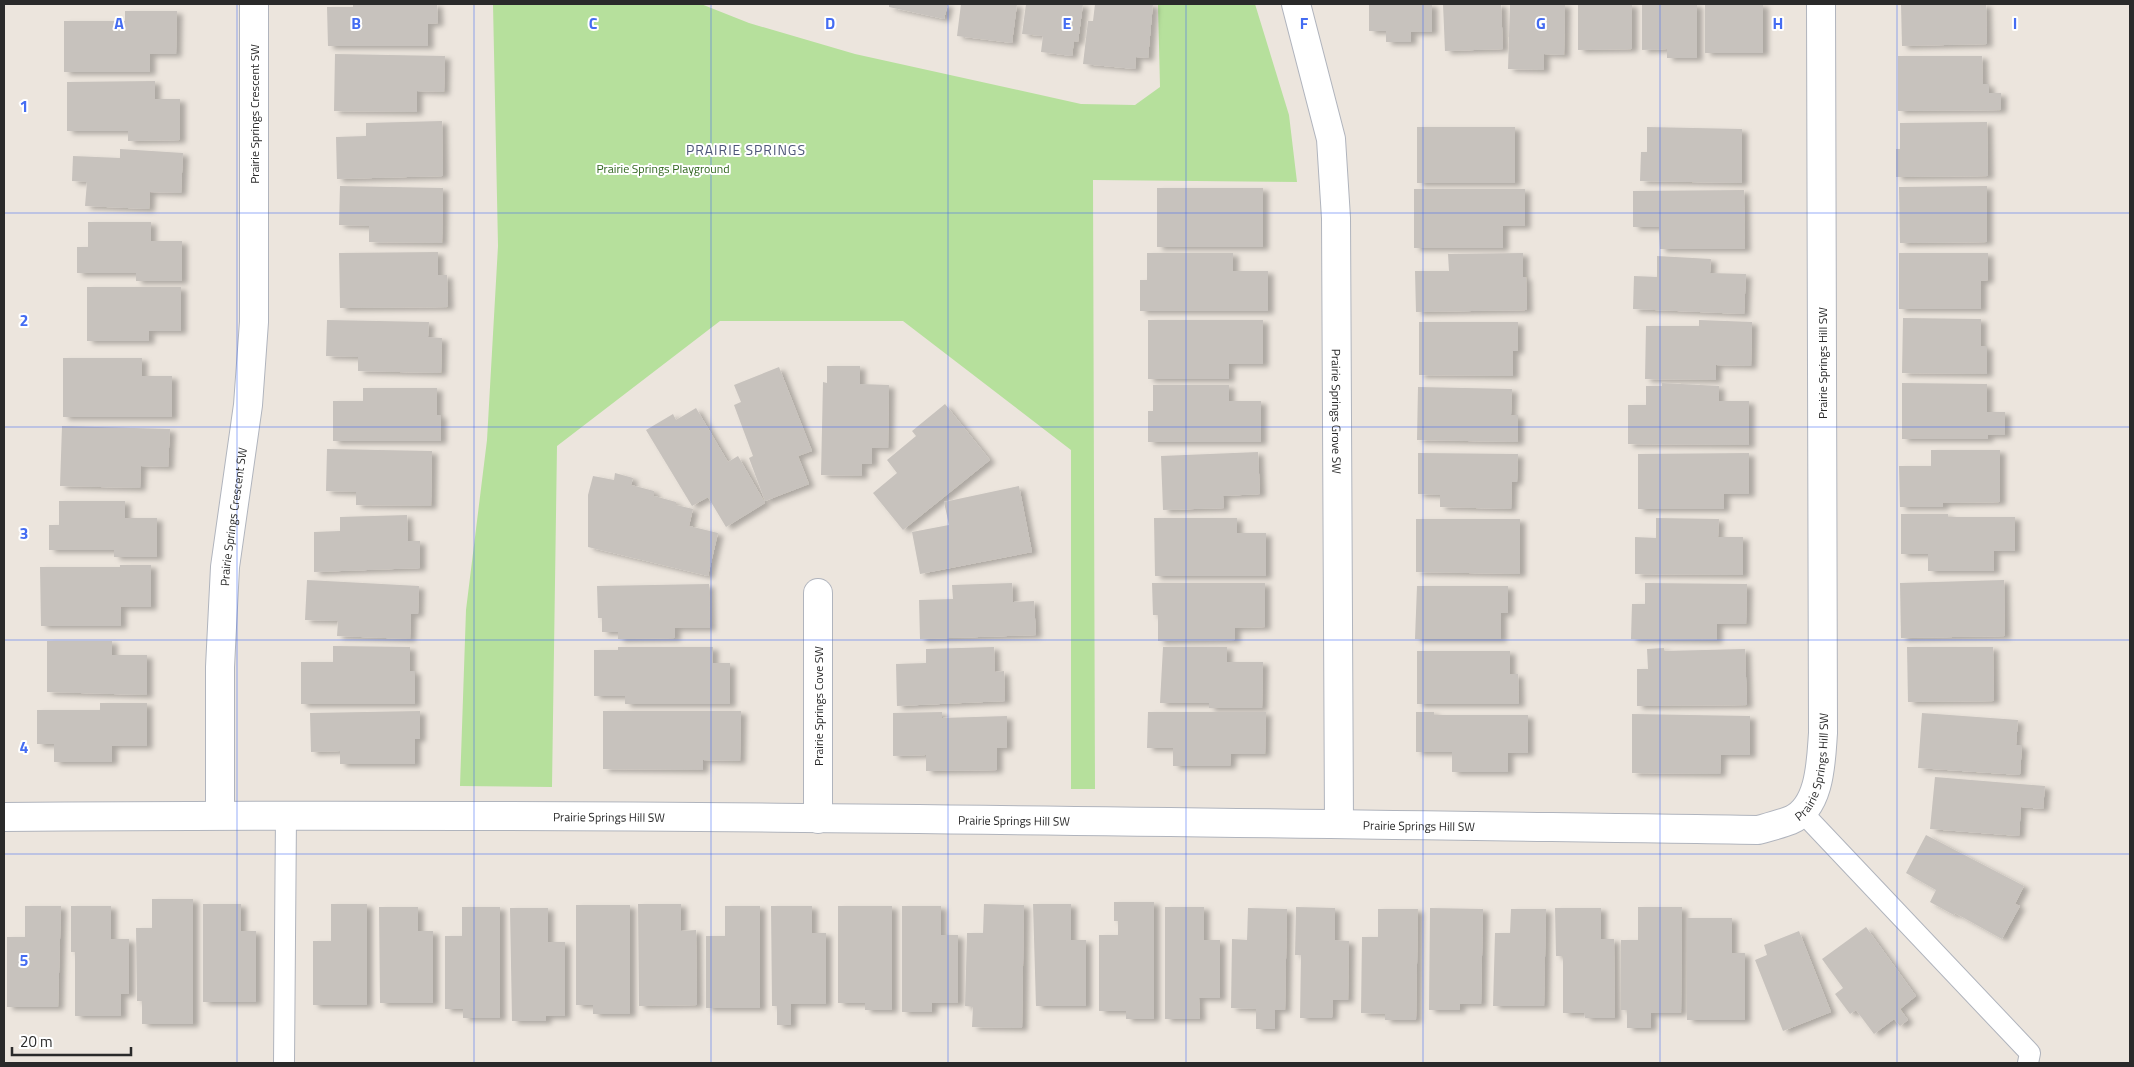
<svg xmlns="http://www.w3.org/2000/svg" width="2134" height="1067" font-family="'Titillium Web',sans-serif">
<defs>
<filter id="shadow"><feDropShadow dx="5.5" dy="3" stdDeviation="2.5" flood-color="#0004"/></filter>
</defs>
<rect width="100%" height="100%" fill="#ece5dd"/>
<!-- green -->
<path fill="#b6e09c" d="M493 4H701L749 23 855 54 1081 104 1135 105 1160 87 1158 4H1255L1289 115 1297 182 1093 180 1095 789H1071V450L903 321H720L557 446 552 787 460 786 466 610 487 440 498 246Z"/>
<!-- building -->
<g fill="#c7c2bd" filter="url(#shadow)">
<path d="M353 4H437L438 23 428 24V46H328L327 7H353Z"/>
<path d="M889 4H948L944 19 889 7Z"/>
<path d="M961 4H1017L1012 43 957 36Z"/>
<path d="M1026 4H1083L1078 42 1074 41 1072 56 1041 52 1043 36 1022 34Z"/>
<path d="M1095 4H1153L1148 58 1136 57 1135 69 1083 64 1088 21H1093Z"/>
<path d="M1369 4H1432V32H1411V42H1386V31H1369Z"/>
<path d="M1443 4H1501L1503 49 1445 51Z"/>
<path d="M1510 4H1565L1564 55 1544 54V70L1508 69Z"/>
<path d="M1578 4H1632V49L1578 50Z"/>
<path d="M1642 4H1697V58H1667V49L1642 50Z"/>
<rect x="1705" y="4" width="58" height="49"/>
<path d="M1901 4H1986L1987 44 1902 46Z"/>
<path d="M125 11H177L176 54H150V72H64V21H125Z"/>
<path d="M335 54 445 56 444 92 417 91V112L334 111Z"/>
<path d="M1898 56H1982L1983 84H1989V93H2001V110L1898 111Z"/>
<path d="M155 81V99H180V140L128 141V131H67V82Z"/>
<path d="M442 121 443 176 337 179 336 137 366 136V123Z"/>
<path d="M1987 122 1988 176 1896 177V149H1900V123Z"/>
<rect x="1417" y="127" width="98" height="56"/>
<path d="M1647 127 1742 129V183L1640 181 1641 152H1647Z"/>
<path d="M120 149 183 153 181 193 150 192 149 209 85 206 87 182 72 181 73 156 120 158Z"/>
<path d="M340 186 443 188 442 243 369 242V226L339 225Z"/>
<path d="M1987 186V242L1900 243 1899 187Z"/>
<rect x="1157" y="188" width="106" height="59"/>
<path d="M1414 189H1525V226H1503V248H1414Z"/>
<path d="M1744 190 1745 249H1660L1659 227H1633V191Z"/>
<path d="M88 222H151V241H182V281H136V273H77V247H88Z"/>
<path d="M438 252V275H447L448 307 340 308 339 253Z"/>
<path d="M1147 253H1233V271H1268V311H1140V280H1147Z"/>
<path d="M1523 253V277H1526L1527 310 1416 312 1415 271H1449L1448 254Z"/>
<path d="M1899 253H1988V280L1981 281V309H1899Z"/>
<path d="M1657 256 1711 259 1710 273 1746 274 1744 314 1633 309 1634 276 1657 277Z"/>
<path d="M87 287H181V331H149V341H87Z"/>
<path d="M1903 318 1981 319V346H1987V374L1902 373Z"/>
<path d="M327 320 429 322 428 337 442 338 441 373 358 371V357L326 356Z"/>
<path d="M1148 320H1263V364H1229V379H1148Z"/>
<path d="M1699 320 1752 322 1751 366 1716 365V380L1645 379 1646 326H1699Z"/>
<path d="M1419 322H1518V351H1513V376L1419 375Z"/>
<path d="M63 358H142V376H172V417H63Z"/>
<path d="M827 366H860V384L889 385 888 448H872V464H862V476L821 475 823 382 827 383Z"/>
<path d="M779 367 812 451 798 456 809 484 765 501 749 458 753 456 734 405 741 402 734 385Z"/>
<path d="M1662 383 1719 386V401H1749V445L1628 444V405H1646V386H1662Z"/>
<path d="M1902 383 1987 384V412H2005V435H1988V439H1902Z"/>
<path d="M1153 385H1229V401H1261V442H1148V411H1153Z"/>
<path d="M1418 387 1512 389 1511 415H1518V442L1417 440Z"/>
<path d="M363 388H437V415H441V441H333V401H363Z"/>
<path d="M945 404 990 460 903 530 873 493 897 473 887 460 916 436 912 431Z"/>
<path d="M696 408 728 462 738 456 765 503 726 527 708 497 692 506 646 430 673 414 676 420Z"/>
<path d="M62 426 170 429 168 467 141 466 140 488 60 486Z"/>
<path d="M327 449 432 451 431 506 356 505V492L326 491Z"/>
<path d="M1931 450H2000V502L1943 503V507H1900L1899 466H1931Z"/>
<path d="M1258 452 1260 494 1223 496 1224 508 1163 510 1161 456Z"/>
<path d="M1418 453 1518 454 1517 482H1512L1511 509 1440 507V495L1418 494Z"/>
<path d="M1749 453V494H1724V509H1638V454Z"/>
<path d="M615 473 633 478 631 485 654 491V496L676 502V505L693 509 689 526 718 533 708 576 588 547V495L593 476 614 480Z"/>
<path d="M1019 486 1032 552 920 574 912 532 949 525 944 502Z"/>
<path d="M59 501H125V518H157V557H114V550H49V525H59Z"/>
<path d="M1901 514H1948V517H2015V551H1994V571H1928V554H1901Z"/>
<path d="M407 515 408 541H420V568L314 572V532L340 531V517Z"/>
<path d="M1154 518H1237V533H1266V576H1155Z"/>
<path d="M1656 518 1719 519 1718 537H1743V575L1635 574V537L1656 538Z"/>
<path d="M1416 519H1520V574L1416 572Z"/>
<path d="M120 565H151V607H121V626H41L40 567H120Z"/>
<path d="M307 580 419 586 418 614H411L410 639 337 636 338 621 305 620Z"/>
<path d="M2004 580 2005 636 1901 638 1900 583Z"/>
<path d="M1012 583 1013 602 1034 601 1036 635 920 639 919 600 953 599 952 585Z"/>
<path d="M1152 583H1265V627L1235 628V640L1158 641V615H1153Z"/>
<path d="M1645 583 1747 584 1746 624H1717V640L1631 639 1632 604H1645Z"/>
<path d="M709 584 710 628H675V638L618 639V632H602V618H598L597 586Z"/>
<path d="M1417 586H1508V613H1501V639H1415Z"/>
<path d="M47 641H112V655H147V695L47 692Z"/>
<path d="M333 646 410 647V671H415V704H301V662H333Z"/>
<path d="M618 647H713V663H730V704H625V696H594V650H618Z"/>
<path d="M994 647 995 672 1004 671 1005 701 897 706 896 664 926 663V649Z"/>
<path d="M1163 647H1227V662H1263L1262 708H1209V703H1160Z"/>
<path d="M1907 647H1993L1994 701 1908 702Z"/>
<path d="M1664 648V651L1745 649 1747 705 1637 706V669H1648L1647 649Z"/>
<path d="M1417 651H1510V674H1518L1519 704H1417Z"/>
<path d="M100 703H147V746H112V762H54V744H37V710H100Z"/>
<path d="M420 711V739H415V764H340V751L311 752 310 713Z"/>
<path d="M603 711H741L740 761 703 760V770L603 769Z"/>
<path d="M942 712V718L1007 716V748H997V770L926 771V755L893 756V713Z"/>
<path d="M1148 712H1266L1265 754H1231L1230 766H1173V748H1147Z"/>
<path d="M1416 712H1434V715H1528V753H1508V772H1452V752H1416Z"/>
<path d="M1922 713 2018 720 2016 745H2022L2020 775 1918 768Z"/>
<path d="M1632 714 1750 716V755H1721L1720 774 1632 773Z"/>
<path d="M1935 777 2045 786 2043 809 2021 807 2019 836 1930 829Z"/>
<path d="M1926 835 2024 886 2015 904 2020 906 2002 939 1955 913 1954 915 1930 902 1936 890 1906 873Z"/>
<path d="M152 899H193V1024H142V1001H137L136 928H152Z"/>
<path d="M1114 902H1154V1019H1126V1011H1099V935H1118V921H1114Z"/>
<path d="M203 904H241V931H256V1002H203Z"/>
<path d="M331 904H367V1005H313V941H331Z"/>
<path d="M638 904H681V931L696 930 697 1005 639 1006Z"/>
<path d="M984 904 1024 905 1022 1028 972 1027 973 1007 965 1006 967 933H983Z"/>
<path d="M1033 904H1071V940H1086V1006H1036Z"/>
<path d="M576 905H630V1014H593V1005H576Z"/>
<path d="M25 906H61L58 1007H7V937H25Z"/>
<path d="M71 906H111V939H129V994H121V1016H75V952H71Z"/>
<path d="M725 906H760V1008H706V936H725Z"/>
<path d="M771 906H812V933H826V1004H791V1025H777V1006H772Z"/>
<path d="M838 906H892V1010H865V1003H838Z"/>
<path d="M902 906H941V935H958V1003H932V1012H902Z"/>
<path d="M379 907H418V931H433V1003H380Z"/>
<path d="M462 907H500V1018H463V1009H445V936H462Z"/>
<path d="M1165 907H1204V940H1220V998H1199L1200 1019H1165Z"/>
<path d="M1296 907 1335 908V940L1349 941 1348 1000H1333L1332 1018H1300L1301 955H1295Z"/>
<path d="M1638 907H1682L1681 1013H1651V1028H1627V1010H1621V940H1638Z"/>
<path d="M510 908H548V942H565V1016H546V1021H512Z"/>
<path d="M1248 908 1287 909 1285 1010H1275V1029H1256V1009L1231 1008 1232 939 1247 940Z"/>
<path d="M1430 908 1483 909 1481 1004H1460V1010H1429Z"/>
<path d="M1555 908H1601V939H1614L1615 1018H1585L1584 1013H1563V956H1556Z"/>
<path d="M1378 909H1418L1416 1020H1385V1014L1361 1013 1362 937H1378Z"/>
<path d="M1511 909H1546L1544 1006H1493L1495 933H1510Z"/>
<path d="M1687 918H1732V953H1745V1020H1687Z"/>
<path d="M1866 927 1916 996 1900 1009 1908 1020 1900 1026 1894 1019 1874 1034 1856 1010 1850 1014 1835 994 1843 988 1822 959Z"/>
<path d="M1799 931 1831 1012 1783 1031 1755 960 1767 955 1764 945Z"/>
</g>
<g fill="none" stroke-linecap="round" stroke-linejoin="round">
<defs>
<g id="service">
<path d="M1801 811 2030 1053 2028 1063"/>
<path d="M284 1063 286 815"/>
</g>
<g id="minor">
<path id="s1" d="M1296 4 1331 139 1336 218 1339 824"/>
<path id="s2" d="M220 815V667L225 567 248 405 254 322V4"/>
<path id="s3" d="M4 817C588 812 1173 822 1758 830 1769 827 1781 824 1791 820 1821 807 1821 759 1823 733L1821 4"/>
<path d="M818 819V593"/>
</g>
</defs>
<!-- service casing -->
<use href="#service" stroke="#b0b4bd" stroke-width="22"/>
<!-- minor casing -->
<use href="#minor" stroke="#b0b4bd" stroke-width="30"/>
<!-- service -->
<use href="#service" stroke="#fff" stroke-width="20"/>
<!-- minor -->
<use href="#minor" stroke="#fff" stroke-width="28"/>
</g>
<!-- grid -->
<path fill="none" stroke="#446cf2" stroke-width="1" stroke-opacity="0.55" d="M237 4V1063M474 4V1063M711 4V1063M948 4V1063M1186 4V1063M1423 4V1063M1660 4V1063M1897 4V1063M4 213H2130M4 427H2130M4 640H2130M4 854H2130"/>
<g text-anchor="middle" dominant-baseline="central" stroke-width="4" stroke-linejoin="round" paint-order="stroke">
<!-- street labels -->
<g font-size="12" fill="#2a2a2a" stroke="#fff">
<text transform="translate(254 114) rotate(-90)">Prairie Springs Crescent SW</text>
<text transform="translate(1822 363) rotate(-90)">Prairie Springs Hill SW</text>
<text stroke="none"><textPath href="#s1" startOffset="412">Prairie Springs Grove SW</textPath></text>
<text stroke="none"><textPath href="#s2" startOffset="299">Prairie Springs Crescent SW</textPath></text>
<text transform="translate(818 706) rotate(-90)">Prairie Springs Cove SW</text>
<text stroke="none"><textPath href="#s3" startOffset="1850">Prairie Springs Hill SW</textPath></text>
<text stroke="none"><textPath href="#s3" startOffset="605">Prairie Springs Hill SW</textPath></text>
<text stroke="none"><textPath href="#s3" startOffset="1010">Prairie Springs Hill SW</textPath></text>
<text stroke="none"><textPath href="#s3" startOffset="1415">Prairie Springs Hill SW</textPath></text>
</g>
<!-- park labels -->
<g font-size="12" fill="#2f651d" stroke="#fff">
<text x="663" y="168">Prairie Springs Playground</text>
</g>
<!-- neighbourhood labels -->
<g font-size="14" letter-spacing="1" fill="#4d5679" stroke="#fff">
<text x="746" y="149">PRAIRIE SPRINGS</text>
</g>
</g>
<g font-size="16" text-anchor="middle" font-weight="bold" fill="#446cf2" stroke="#fff" stroke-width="4" stroke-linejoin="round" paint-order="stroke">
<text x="119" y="29">A</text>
<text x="356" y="29">B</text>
<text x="593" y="29">C</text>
<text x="830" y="29">D</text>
<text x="1067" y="29">E</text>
<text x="1304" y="29">F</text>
<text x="1541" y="29">G</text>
<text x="1778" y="29">H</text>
<text x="2015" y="29">I</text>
<text x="24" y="112">1</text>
<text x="24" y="326">2</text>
<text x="24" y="539">3</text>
<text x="24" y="753">4</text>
<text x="24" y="966">5</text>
</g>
<!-- border -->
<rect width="2134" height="1067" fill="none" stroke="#2a2a2a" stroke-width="10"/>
<!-- scale -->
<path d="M12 1047v8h119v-8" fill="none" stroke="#2a2a2a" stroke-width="2.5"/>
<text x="20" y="1047" font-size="15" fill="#2a2a2a" stroke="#ffffff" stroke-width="4" paint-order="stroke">20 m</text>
</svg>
